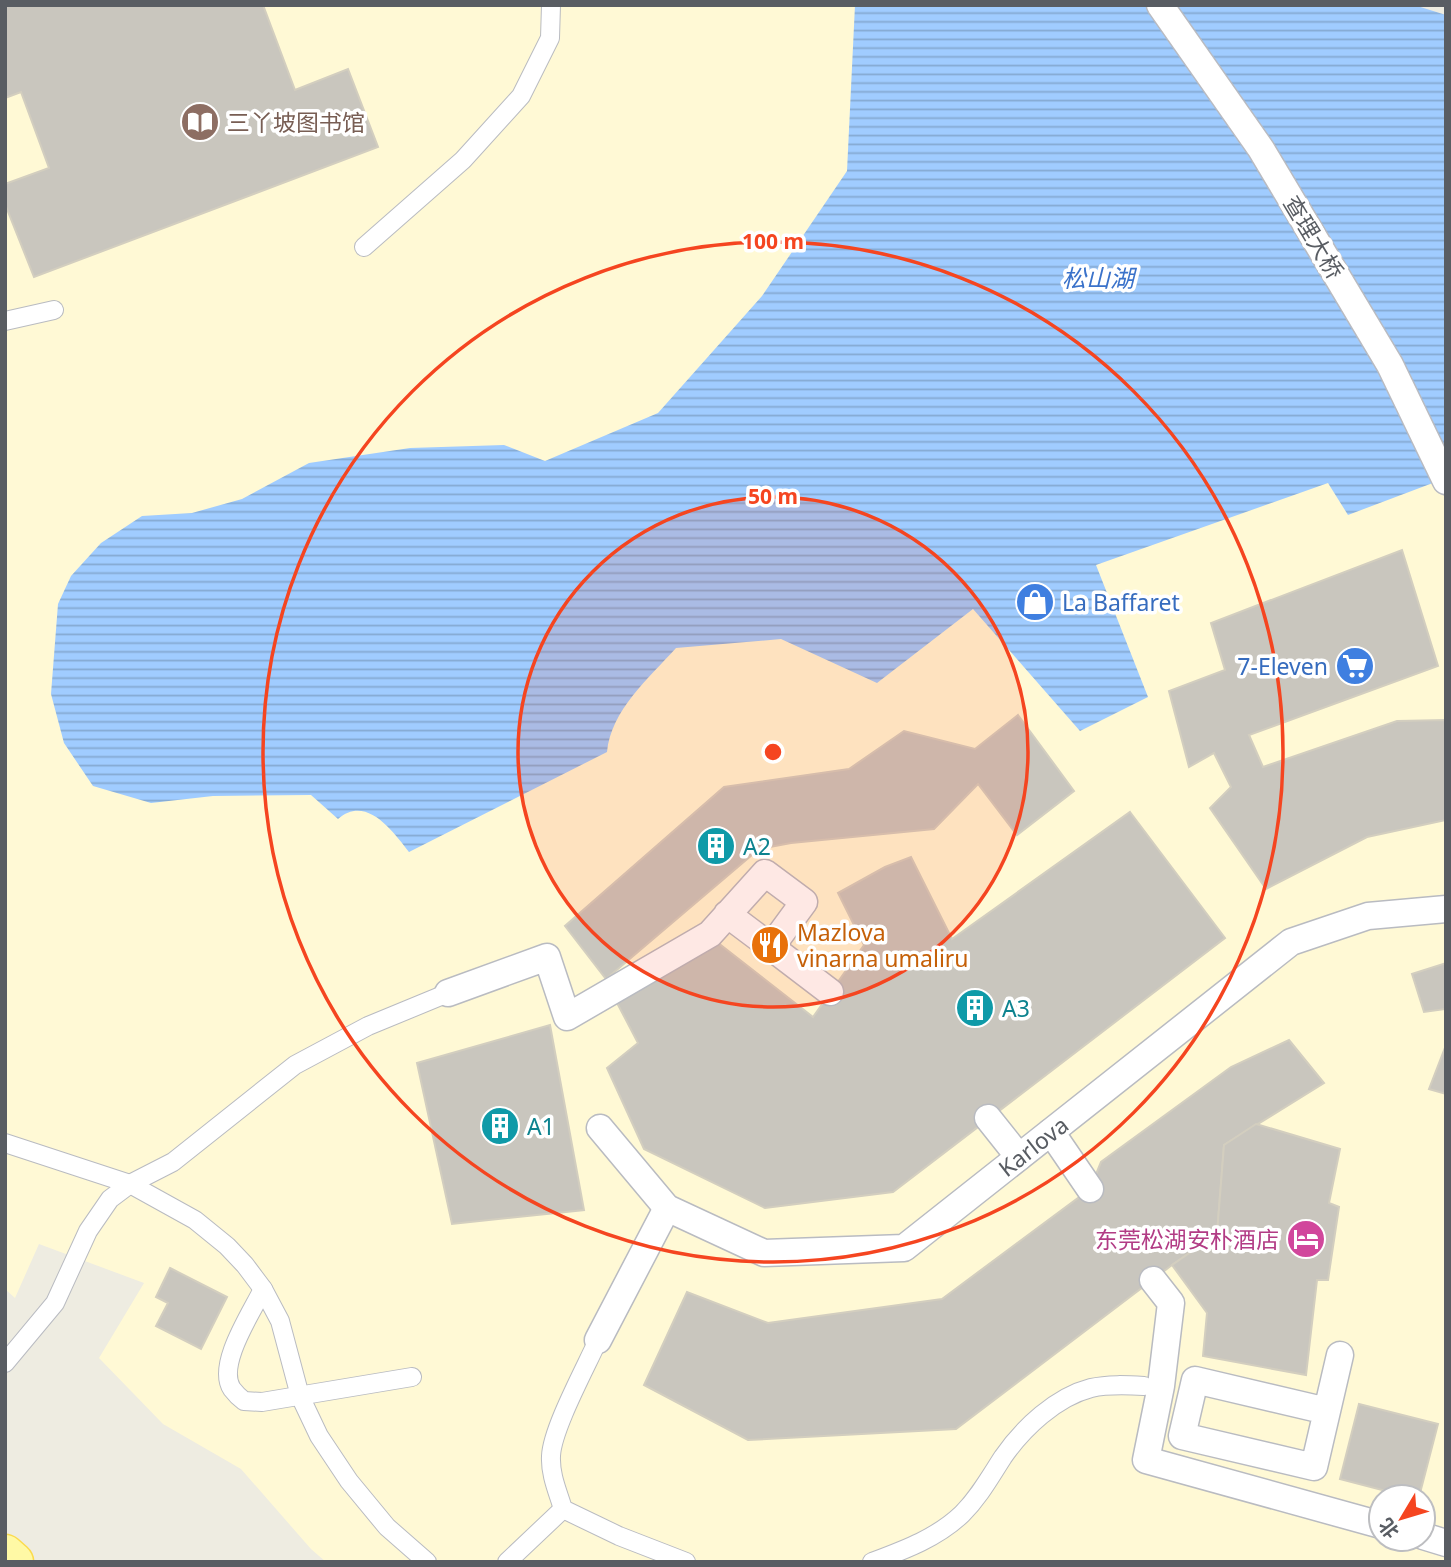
<svg xmlns="http://www.w3.org/2000/svg" width="1451" height="1567" font-family="'Noto Sans','Noto Sans SC',sans-serif">
<defs>
<pattern id="water-rules" width="6" height="5" patternUnits="userSpaceOnUse" patternTransform="scale(1.75)"><rect width="6" height="5" fill="#a0ccff"/><path d="M0 2.5h6" fill="none" stroke="#85a9d2"/></pattern>
</defs>
<rect width="100%" height="100%" fill="#eeece1"/>
<!-- commercial -->
<path fill="#fff9d5" fill-rule="evenodd" d="M5 5H1270L1446 213V1562H326L311 1549 241 1469 163 1424 99 1358 144 1283 39 1244 15 1298 5 1289ZM1381 1497H1423V1539H1381Z"/>
<!-- water -->
<path fill="url(#water-rules)" d="M855 5H1414L1446 15V478L1348 515 1328 483 1096 565 1148 697 1080 731 973 609 877 683 781 639 676 648C649 678 611 710 607 752L409 852C393 831 366 794 338 819L311 795 213 796 151 803 93 786 64 743 51 694 58 604 71 576 101 543 142 516 192 513 242 499 309 463 410 448 504 445 545 461 658 413 762 296 847 171Z"/>
<!-- building -->
<g fill="#c9c6be" stroke="#d3cebf" stroke-width="2">
<path d="M5 5H263L295 90 348 69 378 147 34 277 5 204V184L49 168 21 92 5 98Z"/>
<path d="M1402 550 1438 666 1249 735 1263 767 1397 721 1446 720V820L1367 837 1266 889 1210 808 1231 787 1214 753 1189 767 1169 691 1225 670 1211 623Z"/>
<path d="M1018 715 1074 791 1017 835 978 784 934 829 791 843 759 849 606 979 565 926 724 787 849 769 904 731 975 749Z"/>
<path d="M1130 812 1225 938 893 1192 765 1208 644 1149 607 1068 638 1043 615 999 713 939 813 1017 864 945 838 893 885 867 911 857 952 939Z"/>
<path d="M1446 963V1009L1424 1012 1412 974Z"/>
<path d="M550 1025 584 1210 452 1224 417 1063Z"/>
<path d="M1289 1040 1324 1083 1224 1145 1217 1234 1172 1265 956 1429 748 1440 644 1385 687 1292 768 1323 942 1299 1090 1189 1101 1162 1231 1067Z"/>
<path d="M1446 1045V1094L1429 1089Z"/>
<path d="M1256 1124 1340 1149 1329 1203 1339 1207 1328 1280H1317L1306 1375 1203 1356 1207 1313 1172 1265 1217 1234 1224 1145Z"/>
<path d="M170 1268 227 1297 201 1349 156 1326 168 1303 156 1297Z"/>
<path d="M1359 1404 1438 1424 1419 1497H1409L1340 1479Z"/>
</g>
<g fill="none" stroke-linecap="round" stroke-linejoin="round">
<defs>
<g id="service">
<path d="M364 247 463 160 521 96 550 38 551 5"/>
<path d="M5 321 54 310"/>
<path d="M5 1143 130 1184 195 1220 227 1246 245 1265 263 1289 280 1321 300 1396 319 1436 349 1481 387 1527 427 1562"/>
<path d="M263 1289C252 1312 216 1365 232 1389 235 1393 240 1398 244 1401L262 1402 412 1377"/>
<path d="M598 1340C586 1367 552 1429 551 1456 550 1475 558 1492 563 1509L619 1536 686 1562"/>
<path d="M5 1363 55 1303 88 1231 110 1199 130 1184 173 1162 295 1065 368 1026 448 993"/>
<path d="M507 1562 563 1509"/>
<path d="M872 1562C904 1550 937 1538 962 1514 979 1497 990 1477 1003 1457 1023 1428 1056 1397 1091 1388 1108 1384 1127 1385 1144 1386"/>
</g>
<g id="pedestrian">
<path d="M1160 5 1261 149 1390 365 1446 481"/>
<path d="M771 947 830 992"/>
<path d="M448 993 547 957 567 1017 710 934 765 873 804 902 771 947 727 914"/>
<path d="M988 1118 1019 1157"/>
<path d="M600 1128 667 1208 764 1253 904 1248 1291 942 1368 916 1446 909"/>
<path d="M1051 1132 1090 1189"/>
<path d="M1153 1280 1171 1303 1161 1386 1146 1460 1381 1525"/>
<path d="M598 1340 667 1208"/>
<path d="M1327 1411 1195 1380 1182 1436 1314 1467 1340 1355"/>
<path d="M1423 1536 1446 1543"/>
</g>
<path id="primary" d="M5 1554 14 1562"/>
</defs>
<!-- service casing -->
<use href="#service" stroke="#b9bbc1" stroke-width="20"/>
<!-- pedestrian casing -->
<use href="#pedestrian" stroke="#b9bbc1" stroke-width="29"/>
<!-- primary casing -->
<use href="#primary" stroke="#fbdb4d" stroke-width="41"/>
<!-- service -->
<use href="#service" stroke="#fff" stroke-width="18"/>
<!-- pedestrian -->
<use href="#pedestrian" stroke="#fff" stroke-width="26"/>
<!-- primary -->
<use href="#primary" stroke="#fff9a5" stroke-width="38"/>
</g>
<!-- distance rings -->
<circle cx="773" cy="752" r="255" fill="#f54520" fill-opacity=".12"/>
<g fill="none" stroke="#f54520" stroke-width="3.5">
<circle cx="773" cy="752" r="255"/>
<circle cx="773" cy="752" r="510"/>
</g>
<!-- icons -->
<defs>
<symbol id="library-disc" viewBox="-11 -11 22 22"><circle r="9.5" fill="#8d6e63" stroke="#fff"/><path d="M-6-4Q-3-5.5-.7-3.5V5Q-3 3-6 4ZM6-4Q3-5.5 .7-3.5V5Q3 3 6 4Z" fill="#fff"/></symbol>
<symbol id="shop-disc" viewBox="-11 -11 22 22"><circle r="9.5" fill="#3f7fe0" stroke="#fff"/><path d="M-5-2.5h2.3a2.7 3.5 0 0 1 5.4 0H5L5.5 6h-11ZM-1.5-2.5h3a1.5 2.3 0 0 0-3 0Z" fill="#fff"/></symbol>
<symbol id="supermarket-disc" viewBox="-11 -11 22 22"><circle r="9.5" fill="#3f7fe0" stroke="#fff"/><path d="M-6-5.5h2.5l.6 2H6L4.5 2H-2.5L-4.4-4H-6ZM-1.5 3.2a1.3 1.3 0 1 0 .1 0ZM3 3.2a1.3 1.3 0 1 0 .1 0Z" fill="#fff"/></symbol>
<symbol id="building-disc" viewBox="-11 -11 22 22"><circle r="9.5" fill="#0f9aa8" stroke="#fff"/><path d="M-4-6H4V6H1V3H-1V6H-4ZM-2.5-4.3h1.7v1.8h-1.7ZM.8-4.3h1.7v1.8H.8ZM-2.5-1h1.7V.8h-1.7ZM.8-1h1.7V.8H.8Z" fill="#fff"/></symbol>
<symbol id="restaurant-disc" viewBox="-11 -11 22 22"><circle r="9.5" fill="#e8710a" stroke="#fff"/><path d="M-5-6h1v4h1v-4h1v4h1v-4h1v5L-1.5 .5V6h-2V.5L-5-1ZM5-6V6H3V1.5H1.5Q1.5-4 5-6Z" fill="#fff"/></symbol>
<symbol id="hotel-disc" viewBox="-11 -11 22 22"><circle r="9.5" fill="#d1479c" stroke="#fff"/><path d="M-6-4.5h1.5V1H6V5H4.5V3h-9V5H-6ZM-4 0a1.8 1.8 0 1 1 3.6 0ZM.5 0V-2.5h3Q6-2.5 6 0Z" fill="#fff"/></symbol>
</defs>
<g fill-rule="evenodd">
<use href="#library-disc" x="178" y="100" width="44" height="44"/>
<use href="#shop-disc" x="1013" y="580" width="44" height="44"/>
<use href="#supermarket-disc" x="1333" y="644" width="44" height="44"/>
<use href="#building-disc" x="694" y="824" width="44" height="44"/>
<use href="#restaurant-disc" x="748" y="923" width="44" height="44"/>
<use href="#building-disc" x="953" y="986" width="44" height="44"/>
<use href="#building-disc" x="478" y="1104" width="44" height="44"/>
<use href="#hotel-disc" x="1284" y="1217" width="44" height="44"/>
</g>
<g text-anchor="middle" dominant-baseline="central" stroke-width="7" stroke-linejoin="round" paint-order="stroke">
<!-- education labels -->
<g font-size="23" fill="#785e54" stroke="#fff" text-anchor="start">
<text x="227" y="122">三丫坡图书馆</text>
</g>
<!-- street labels -->
<g font-size="23" fill="#595d63" stroke="#fff">
<text transform="translate(1314 237) rotate(59)">查理大桥</text>
<text transform="translate(1033 1146) rotate(-38)">Karlova</text>
</g>
<!-- shop labels -->
<g font-size="23" fill="#366cbe" stroke="#fff" text-anchor="start">
<text x="1062" y="602">La Baffaret</text>
<text x="1328" y="666" text-anchor="end">7-Eleven</text>
</g>
<!-- culture labels -->
<g font-size="23" fill="#0d838f" stroke="#fff" text-anchor="start">
<text x="743" y="846">A2</text>
<text x="1002" y="1008">A3</text>
<text x="527" y="1126">A1</text>
</g>
<!-- food labels -->
<g font-size="23" fill="#c56008" stroke="#fff" text-anchor="start">
<text x="797" y="932">Mazlova<tspan x="797" dy="26">vinarna umaliru</tspan></text>
</g>
<!-- hotel labels -->
<g font-size="23" fill="#b23c85" stroke="#fff" text-anchor="end">
<text x="1279" y="1239">东莞松湖安朴酒店</text>
</g>
<!-- water labels -->
<g font-size="24" font-style="italic" fill="#3a72ca" stroke="#fff">
<text x="1098" y="277">松山湖</text>
</g>
</g>
<circle cx="773" cy="752" r="10" fill="#f54520" stroke="#fff" stroke-width="3.5"/>
<g font-size="21" text-anchor="middle" font-weight="bold" fill="#f54520" stroke="#fff" stroke-width="7" stroke-linejoin="round" paint-order="stroke">
<text x="773" y="249">100 m</text>
<text x="773" y="504">50 m</text>
</g>
<!-- border -->
<rect width="1451" height="1567" fill="none" stroke="#595d63" stroke-width="14"/>
<!-- north arrow -->
<g transform="translate(1402 1518) rotate(232)"><circle r="33" fill="#ffffff" stroke="#bdbec1" stroke-width="2"/>
<path d="M0-5L12 26L0 18L-12 26Z" fill="#f54520"/>
<text y="-10" font-size="19" font-weight="bold" text-anchor="middle" fill="#595d63">北</text>
</g>
</svg>
